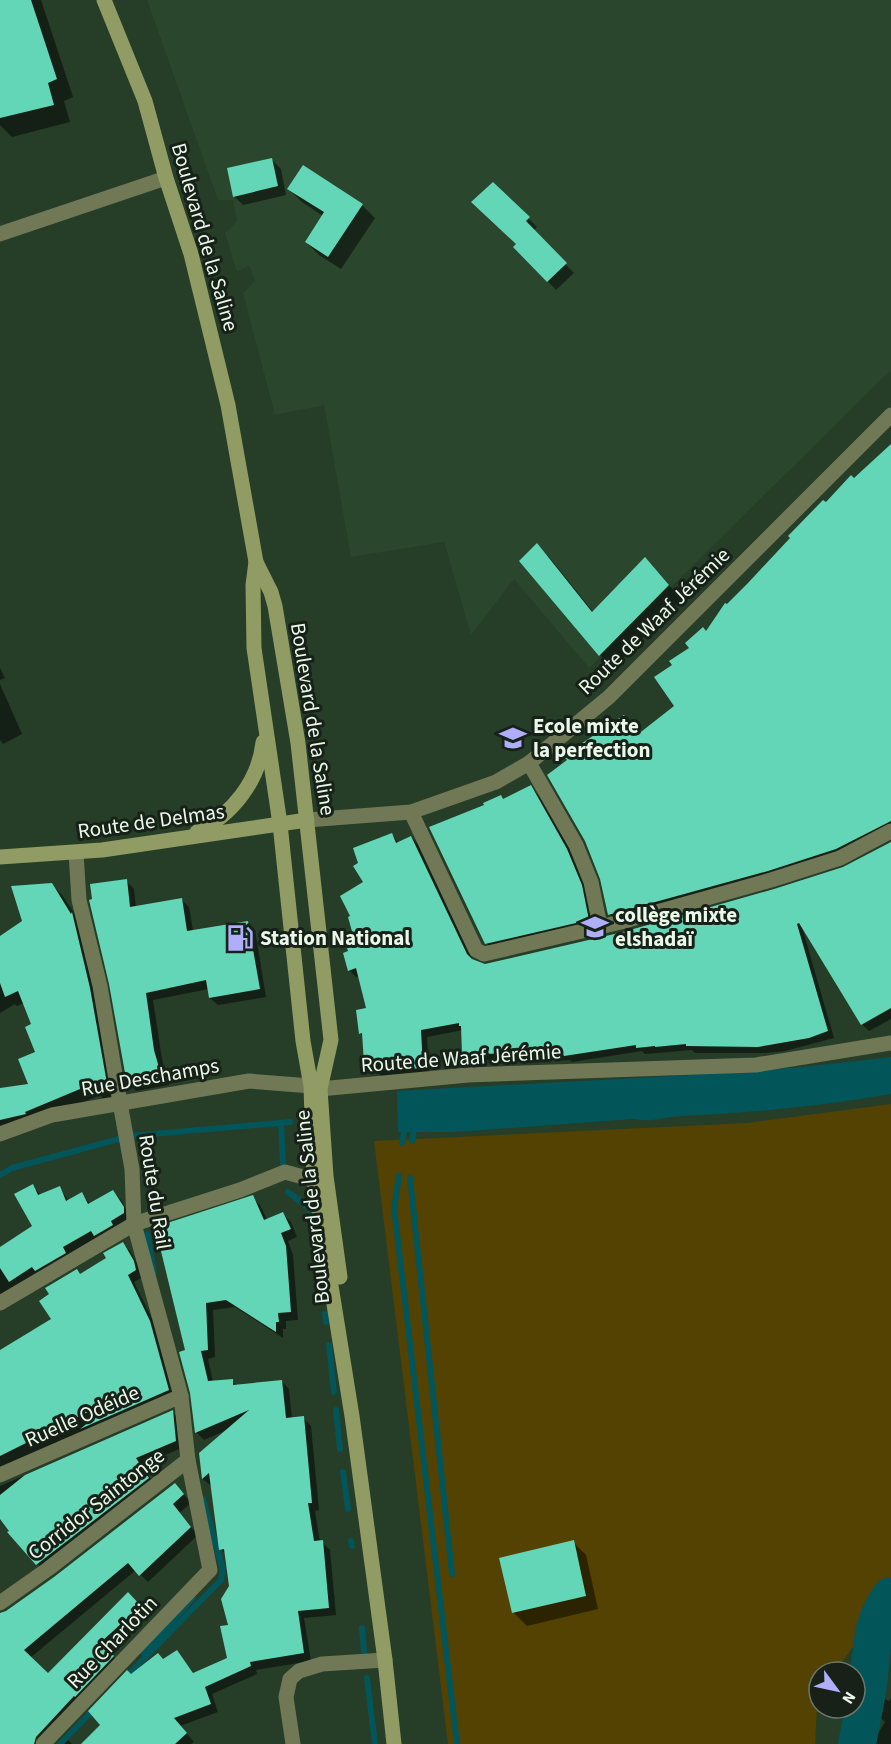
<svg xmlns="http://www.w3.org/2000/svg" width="891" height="1744" font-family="'Source Sans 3',sans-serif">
<rect width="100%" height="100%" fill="#263d28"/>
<!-- built -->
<path fill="#2a462c" d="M147 0H891V370L589 668 514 579 471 635 444 542 351 557 324 405 275 415 243 293 255 281 249 265 237 272 225 233 237 221 233 200H218Z"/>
<!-- green -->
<path fill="#544203" d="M891 1104V1594L835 1672H819L815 1744H448L374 1141 747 1123Z"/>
<!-- water -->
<path fill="#025559" d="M891 1057V1094C822 1106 752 1113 682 1116 662 1117 652 1123 633 1119L456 1132H398L397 1091 725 1073 802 1067Z"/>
<!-- shadow -->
<g fill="#0007">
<path d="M0 0H41L73 97 64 101 70 122 12 137 0 125Z"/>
<path d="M272 160 281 169 286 195 243 205 235 197 228 169Z"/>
<path d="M493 184 537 227 533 231 574 273 556 290 515 247 517 245Z"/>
<path d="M289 189 362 205 375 218 341 269 319 255 306 242 323 216 302 202Z"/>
<path d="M891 446V830L843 855 616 921 609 914 623 717 639 736 676 706 674 665 707 633 727 606 826 504Z"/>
<path d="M537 545 550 558 594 613 658 572 681 599 613 668 600 655Z"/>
<path d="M0 668 5 678 0 680Z"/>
<path d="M0 684 22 734 3 744 0 740Z"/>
<path d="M530 787 540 797 577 861 598 929 497 953 486 943Z"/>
<path d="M392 835 399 843 411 837 418 844 473 961 485 965 624 933 774 891 844 869 891 844V1019L869 1031 862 1024 802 927 834 1038 785 1051 766 1053H695L692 1050 645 1054 642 1051 572 1062 570 1060 555 1061 552 1059 471 1060 464 1054 463 1030 427 1037 429 1074 382 1077 375 1069H372L365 1062 364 1037 360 1033 368 1009 360 976 356 977 349 970 350 952 355 936 365 882Z"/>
<path d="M126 881 134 889 136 907 181 899 189 907 193 931 248 922 255 930 266 997 218 1005 210 998 209 989 153 1000 162 1059 169 1085 136 1091 128 1083Z"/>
<path d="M51 884 62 895 82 925 117 1099 106 1102 100 1095 0 1138V1090L30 1085 37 1053 33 1025 24 1003 17 1006 15 1004 0 1013V938L24 921Z"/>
<path d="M32 1186 41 1195 59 1188 69 1201 82 1194 91 1205 113 1192 121 1200 130 1216 131 1220 0 1299V1248L34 1226Z"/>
<path d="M252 1197 260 1205 267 1220 283 1214 291 1222 297 1237 288 1241 293 1255 298 1320 286 1321V1329H283V1338L235 1307 213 1310 215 1357 208 1359 213 1382 232 1381 238 1386 281 1381 289 1389 292 1419 303 1418 311 1426 319 1510 315 1511 320 1542H322L330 1550 336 1615 304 1618 311 1661 256 1670 257 1674 212 1694 218 1712 180 1726 194 1742 191 1744H83L102 1725 131 1676 177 1652 194 1674 228 1659 230 1586 226 1555 221 1549 212 1485 211 1486 203 1479 201 1454 227 1430 204 1440 196 1432 186 1351 162 1248Z"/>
<path d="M123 1244 130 1251 141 1270 143 1277 134 1282 157 1329 176 1398 0 1476V1352L53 1320 81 1275 108 1259Z"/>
<path d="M172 1412 179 1419 182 1448 141 1465 155 1485 44 1571 10 1532 11 1531 0 1517V1486Z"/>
<path d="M182 1492 191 1503 179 1513 198 1535 148 1582 136 1570 30 1658 48 1675 135 1602 147 1615 108 1651 121 1665 44 1744H0V1614L6 1612Z"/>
<path d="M573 1542 586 1555 598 1609 527 1626 513 1612Z"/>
<path d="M891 1698V1744H871L885 1722 876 1714 885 1699 889 1701Z"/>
<path d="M65 1737 72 1744H58Z"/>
</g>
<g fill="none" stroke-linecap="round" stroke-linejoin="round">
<!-- stream -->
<g stroke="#025559" stroke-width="6">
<path d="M281 1123 283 1163"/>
<path d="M412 1141 415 1124"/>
<path d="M402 1143 405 1126"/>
<path d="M0 1175 12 1168 130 1136 290 1122"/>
<path d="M399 1176 394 1209 396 1225 457 1744"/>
<path d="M410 1178 452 1574"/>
<path d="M288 1192 309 1208 312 1214"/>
<path d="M147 1234 154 1272"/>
<path d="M316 1244 317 1249"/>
<path d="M322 1293 323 1302"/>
<path d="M325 1314 326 1322"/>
<path d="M329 1345 334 1392"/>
<path d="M336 1410 340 1449"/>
<path d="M343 1472 348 1509"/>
<path d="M351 1541 352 1546"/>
<path d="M362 1628 364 1652"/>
<path d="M144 1653 193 1598"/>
<path d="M126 1677 221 1580 223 1570 203 1499"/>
<path d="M367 1678 375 1744"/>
<path d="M60 1744 95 1708"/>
</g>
<!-- river -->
<path stroke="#025559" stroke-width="38" d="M857 1744C861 1724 865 1704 868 1684 873 1650 869 1626 891 1596"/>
</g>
<!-- building -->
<g fill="#63d6b8">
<path d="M0 0H31L57 79 48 83 54 105 0 118Z"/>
<path d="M272 158 278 186 233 197 227 168Z"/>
<path d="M303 165 363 204 328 257 305 242 324 212 287 189Z"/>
<path d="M493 182 530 217 526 221 567 263 547 282 513 247 516 244 471 202Z"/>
<path d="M891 444V821L836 849 768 871 608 915 600 879 585 841 547 775 567 760 563 756 624 715 637 735 674 706 654 677 672 665 669 661 689 648 685 643 703 627 706 631 725 603 727 604 748 583 790 538 788 536 823 500 826 502 851 475 854 478Z"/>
<path d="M537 543 592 612 645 557 669 585 599 656 519 561Z"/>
<path d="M531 785 567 849 582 885 589 920 485 944 429 827 484 805 483 803 501 795 503 799Z"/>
<path d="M392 833 396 843 411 836 467 954 472 959 485 964 623 932 774 889 843 867 891 842V1008L861 1025 799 923 797 924 828 1031 809 1038 758 1047 686 1046V1044L655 1047V1046L636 1048V1045L564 1056 563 1054 546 1055V1053L462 1054 461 1026H459V1023L421 1030 423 1068 374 1071 373 1062 364 1063 362 1033 359 1034 356 1010 366 1008 356 968 348 971 343 953 348 951 344 938 353 935 348 917 350 916 340 896 363 882 353 866 358 863 353 848Z"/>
<path d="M127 879 130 907 182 898 187 931 248 921 260 989 209 998 206 980 146 993 154 1050 162 1078 127 1084 109 984 89 900 92 899 90 884Z"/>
<path d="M52 883 71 914 72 912 90 988 108 1089 94 1092 92 1084 25 1112 26 1114 0 1120V1088L28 1084 18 1059 35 1052 25 1027 31 1024 18 991 5 997 0 983V936L22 921 11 886Z"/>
<path d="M33 1184 38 1195 60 1186 66 1201 82 1192 88 1204 113 1190 124 1207V1213L111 1221 113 1225 94 1236 91 1231 63 1247 66 1253 35 1271 32 1267 9 1282 0 1268V1247L32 1226 14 1194Z"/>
<path d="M253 1195 264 1220 283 1212 291 1229 281 1233 286 1246 291 1312 278 1313 279 1322H276V1332L226 1300 206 1303 208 1350 201 1351 208 1381 233 1379V1385L282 1380 286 1418 304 1416 312 1503H308L314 1541 323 1540 329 1608 298 1611 304 1653 250 1662 251 1666 205 1687 211 1704 174 1718 187 1733 175 1744H81L100 1725 88 1711 127 1670 131 1674 158 1653 163 1659 177 1650 193 1673 227 1658 220 1626 228 1625 221 1599 229 1586 224 1549 219 1550 209 1473 202 1479 199 1453 249 1410 195 1433 190 1393 179 1352 185 1350 160 1247 163 1246 158 1226Z"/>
<path d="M123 1242 134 1261 136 1270 128 1275 150 1321 169 1390 80 1429 98 1415 94 1409 0 1456V1350L51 1319 39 1301 49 1294 45 1288 77 1269 80 1274 106 1258 103 1253Z"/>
<path d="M173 1410 176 1441 136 1458 149 1478 36 1565 7 1532 9 1531 0 1519V1495L25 1475Z"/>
<path d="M175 1483 184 1494 173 1504 191 1527 139 1576 128 1563 24 1650 48 1673 128 1592 141 1606 101 1642 114 1656 75 1697 74 1696 36 1737 34 1744H0V1613L6 1611 54 1577Z"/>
<path d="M574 1540 586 1596 512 1613 499 1558Z"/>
</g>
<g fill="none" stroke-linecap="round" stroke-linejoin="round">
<!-- minor -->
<g stroke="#707855" stroke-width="15">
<path d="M529 763 576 845 591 882 600 926"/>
<path d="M411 812 476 950 484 954 621 922 771 880 840 858 891 831"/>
<path d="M320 1089 468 1075 756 1065 891 1043"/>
<path d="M0 1303 134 1224 240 1190 285 1172 314 1180"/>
<path d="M0 1475 181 1396"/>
<path d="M0 1603 48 1569 188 1460"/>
<path d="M43 1744 210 1570 188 1460 181 1396 134 1224 132 1169 120 1103"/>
<path d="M293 1744 286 1697 290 1679 299 1671 322 1664 385 1660"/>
</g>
<!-- tertiary -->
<g stroke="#707855" stroke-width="15">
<path d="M0 234 166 178"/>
<path d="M307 820 411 812 496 782 529 763 609 697 891 415"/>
<path d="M76 853 79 900 100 986 120 1103"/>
<path d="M0 1134 52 1115 249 1081 311 1086 320 1089"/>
</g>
<!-- secondary -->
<g stroke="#909c64" stroke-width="15">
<path d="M104 0 145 101 166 178 191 254 228 405 256 562 253 585 254 648 280 824 303 1041 311 1086 314 1180 352 1416 385 1660 394 1744"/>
<path d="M256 562 271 592 275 606 298 743 331 1040 320 1089 326 1176 340 1277"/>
<path d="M197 832C232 815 259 781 263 742"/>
<path d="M0 857 102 850 307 820"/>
</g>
</g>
<!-- icons -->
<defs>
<symbol id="school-bare" viewBox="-9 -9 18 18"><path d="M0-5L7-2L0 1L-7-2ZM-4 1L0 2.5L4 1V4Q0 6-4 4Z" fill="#aeaefa" stroke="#172118" stroke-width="2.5" paint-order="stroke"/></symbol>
<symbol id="fuel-bare" viewBox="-9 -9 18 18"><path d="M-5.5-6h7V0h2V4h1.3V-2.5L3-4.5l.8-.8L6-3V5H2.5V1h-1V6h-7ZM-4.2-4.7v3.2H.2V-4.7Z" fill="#aeaefa" stroke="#172118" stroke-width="2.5" paint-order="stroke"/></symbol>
</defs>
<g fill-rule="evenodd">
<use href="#school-bare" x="494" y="719" width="38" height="38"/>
<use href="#school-bare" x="576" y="908" width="38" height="38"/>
<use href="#fuel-bare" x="221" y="919" width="38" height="38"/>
</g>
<g text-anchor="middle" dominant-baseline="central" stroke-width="6" stroke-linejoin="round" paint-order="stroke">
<!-- street labels -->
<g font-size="21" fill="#eaf8ea" stroke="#172118">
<text transform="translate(205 237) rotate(74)">Boulevard de la Saline</text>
<text transform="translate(654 621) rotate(-44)">Route de Waaf Jérémie</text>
<text transform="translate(313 719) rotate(81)">Boulevard de la Saline</text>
<text transform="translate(151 821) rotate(-8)">Route de Delmas</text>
<text transform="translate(461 1058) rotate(-4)">Route de Waaf Jérémie</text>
<text transform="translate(150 1077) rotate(-10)">Rue Deschamps</text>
<text transform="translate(155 1192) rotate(81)">Route du Rail</text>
<text transform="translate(312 1207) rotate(-96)">Boulevard de la Saline</text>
<text transform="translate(82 1416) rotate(-24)">Ruelle Odéide</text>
<text transform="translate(96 1504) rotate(-38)">Corridor Saintonge</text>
<text transform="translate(112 1642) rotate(-46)">Rue Charlotin</text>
</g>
<!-- poi labels -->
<g font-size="21" font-weight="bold" fill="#eaf8ea" stroke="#172118" text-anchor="start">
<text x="533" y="726">Ecole mixte<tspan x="533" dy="24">la perfection</tspan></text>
<text x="615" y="915">collège mixte<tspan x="615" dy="24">elshadaï</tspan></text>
<text x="260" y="938">Station National</text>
</g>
</g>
<!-- north arrow -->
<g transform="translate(837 1690) rotate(123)"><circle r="28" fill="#172118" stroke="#6b776c" stroke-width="1.5"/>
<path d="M0-4.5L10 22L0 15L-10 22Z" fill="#aeaefa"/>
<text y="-9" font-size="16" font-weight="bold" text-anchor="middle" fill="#eaf8ea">N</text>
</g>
</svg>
